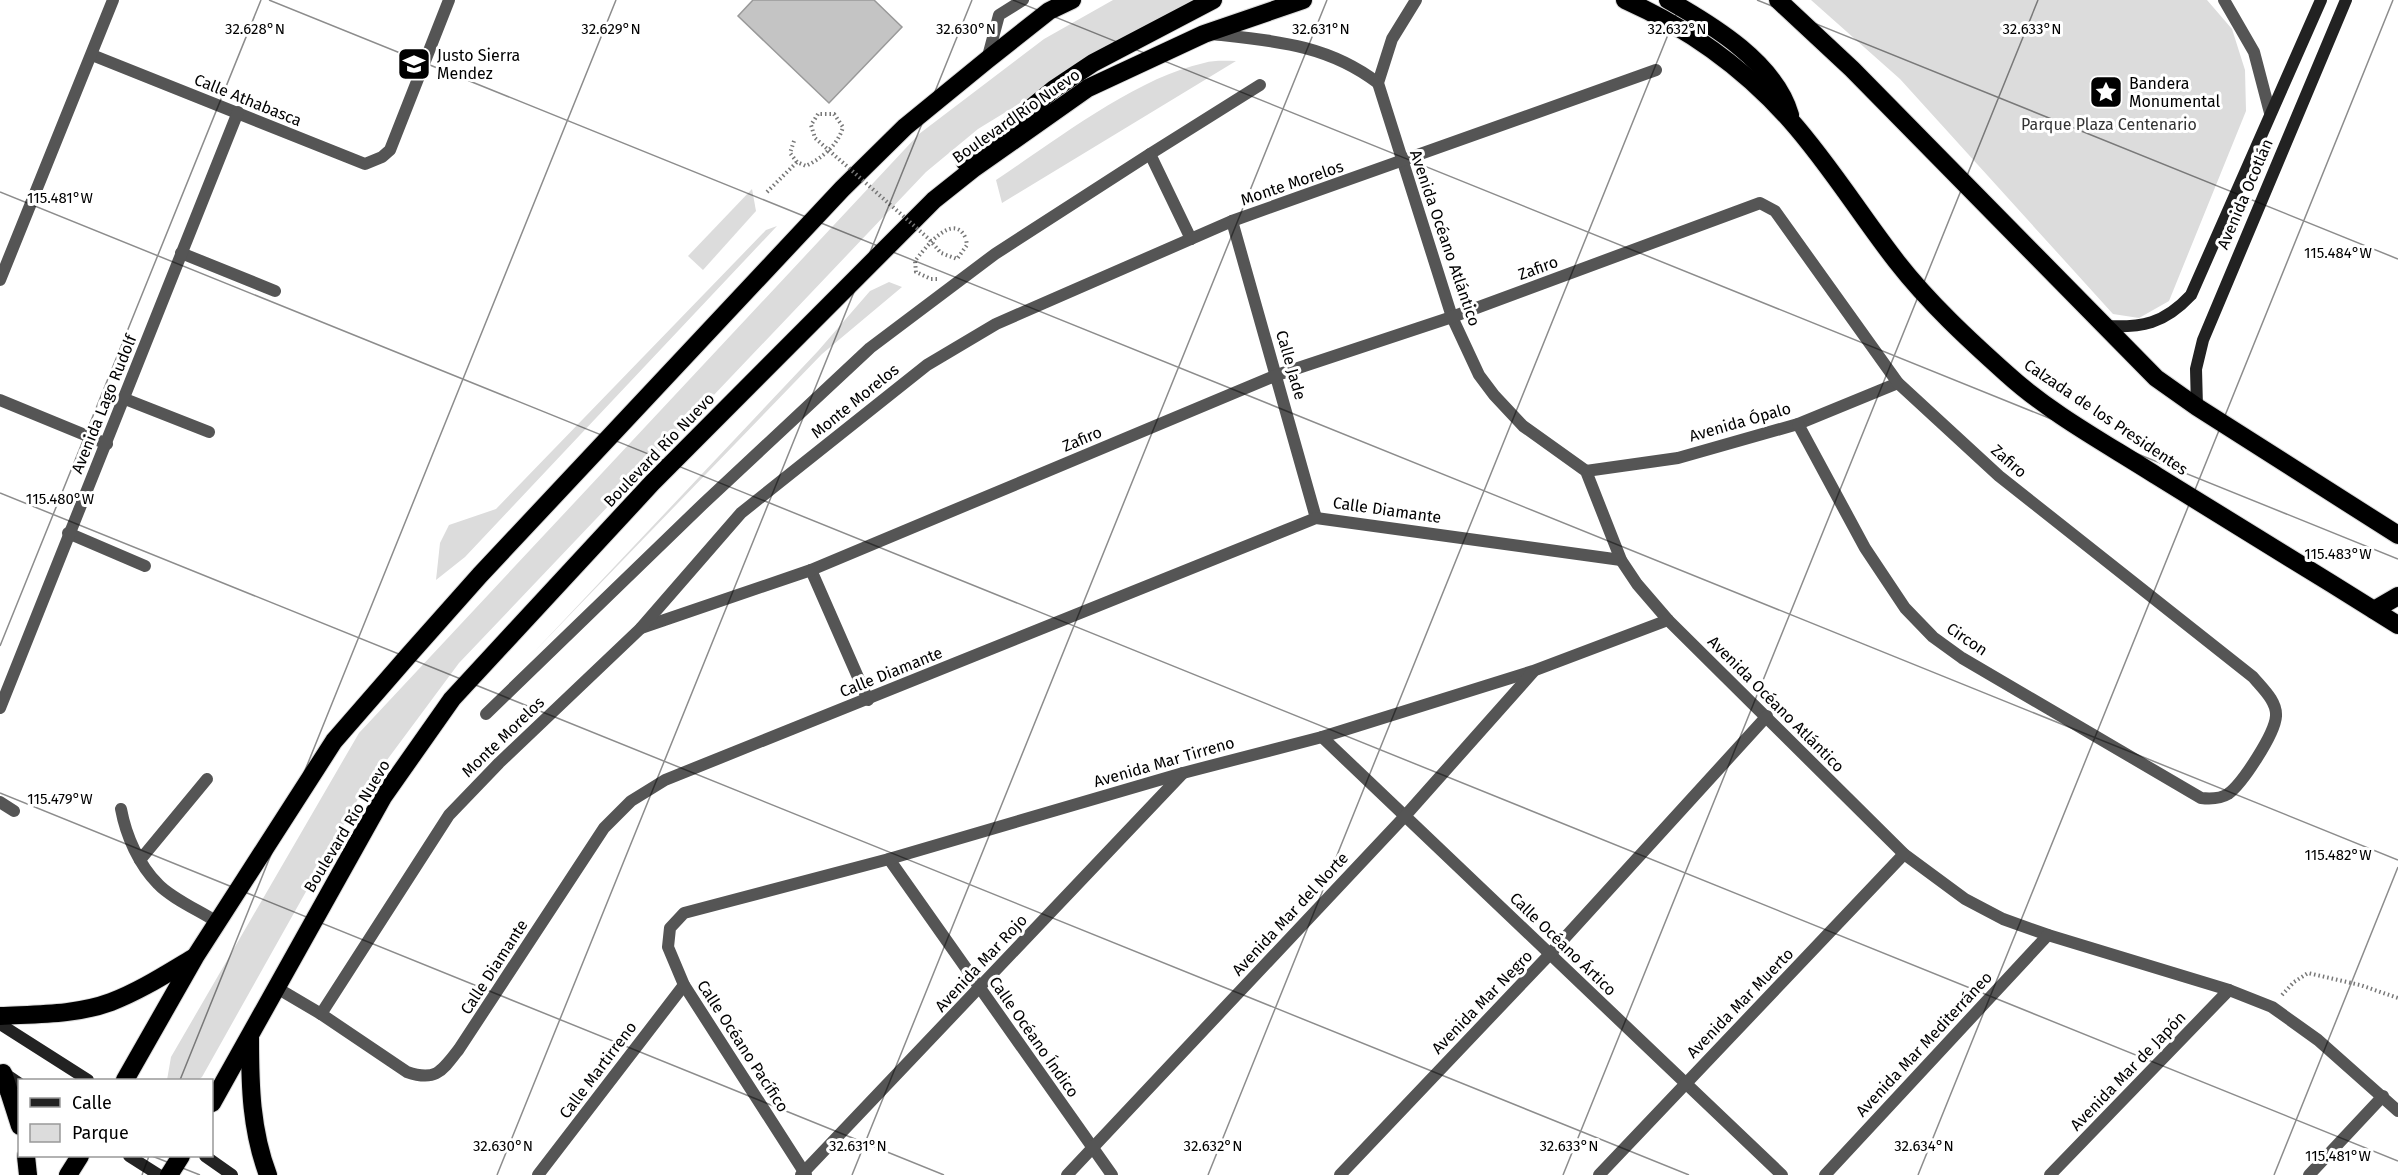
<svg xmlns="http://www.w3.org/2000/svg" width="2398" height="1175" font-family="'Fira Sans',sans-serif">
<rect width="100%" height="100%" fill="#fff"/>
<!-- green -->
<g fill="#dcdcdc">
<path d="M1113 0H1219L1108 49 978 129 926 172 459 663 358 799 202 1077 198 1080H167L171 1057 359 733 919 134 1044 39Z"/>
<path d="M1811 0H2207L2232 29 2245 70 2246 111 2169 301 2139 318 2113 314 1900 79Z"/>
<path d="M1236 61 1002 203 996 180C1055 141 1135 78 1204 63 1214 60 1226 61 1236 61Z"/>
<path d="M752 189 756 211 703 270 688 256Z"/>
<path d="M777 226 465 557 436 580 440 543 449 525 496 509 766 230Z"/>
<path d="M889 282 902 287 822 354 533 653 818 351 870 291Z"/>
</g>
<!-- building -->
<path fill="#c4c4c4" stroke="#999" stroke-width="1.5" d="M753 0H874L902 27 829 103 738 16Z"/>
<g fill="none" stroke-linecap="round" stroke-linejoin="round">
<defs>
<g id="highway">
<path d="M1625 0C1688 28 1745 69 1791 121 1830 165 1861 216 1897 262 1929 303 1969 340 2007 374 2051 414 2107 444 2157 476 2238 526 2318 575 2398 625"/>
<path d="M1668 0C1714 26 1775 63 1790 115"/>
<path d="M1778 0 1852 69 2156 378 2197 407 2398 535"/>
<path d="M965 162 1054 89 1093 63 1213 0"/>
<path d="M2374 610 2398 596"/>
<path d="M0 1016C37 1014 76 1015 111 1002 140 991 166 974 193 958"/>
<path d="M250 1038C250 1086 251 1130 268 1175"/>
<path d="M3 1073 20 1126"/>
<path d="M125 1080 195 957 334 741 408 656 480 575 842 189 905 127 987 60 1049 11 1072 0"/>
<path d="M212 1103 383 797 452 699 652 483 934 200 973 169 1088 88 1204 34 1303 0"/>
<path d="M26 1156 28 1175"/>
<path d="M68 1175 80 1156"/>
<path d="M169 1175 181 1156"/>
</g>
</defs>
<!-- highway casing -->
<use href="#highway" stroke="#dbdbdb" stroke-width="20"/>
<!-- path -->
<g stroke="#777" stroke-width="4" stroke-dasharray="1.5 3" stroke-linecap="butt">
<path d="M794 141 790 153 797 162 806 166C822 158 838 145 843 127L834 114H818"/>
<path d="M767 192 797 162"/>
<path d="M937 279H931L916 272 915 261C925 248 954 210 966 239"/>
<path d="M2282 995 2294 982 2308 973 2360 985 2398 998"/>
</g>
<!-- lane -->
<g stroke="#555" stroke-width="12">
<path d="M2224 0 2254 52 2270 113"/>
<path d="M987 60 999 15 1023 0"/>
<path d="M1191 239 1150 154 1260 85"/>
<path d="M486 714 703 504 870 348 995 254 1150 154"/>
<path d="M121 809C126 836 139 865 158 884 171 898 200 911 217 922"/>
<path d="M140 860 207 779"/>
</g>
<!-- street -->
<g stroke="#555" stroke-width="12">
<path d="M1416 0 1392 39 1378 83 1452 317 1479 375 1494 395 1523 426 1586 471 1621 560 1637 584 1668 620 1904 854 1965 899 2003 919 2048 935 2229 990 2272 1007 2318 1040 2398 1111"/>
<path d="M1212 34C1274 41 1327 44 1378 83"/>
<path d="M92 55 365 164 382 157 390 150 449 0"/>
<path d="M1232 221 1316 518"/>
<path d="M181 253 275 291"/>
<path d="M0 280 113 0"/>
<path d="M125 399 209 432"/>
<path d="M0 400 107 444"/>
<path d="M1586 471 1678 458 1798 424 1898 383"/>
<path d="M68 533 145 566"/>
<path d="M811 570 868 700"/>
<path d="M641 628 811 570 1277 375 1452 317 1760 203 1775 211 1898 383 1999 476 2253 677C2262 688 2277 701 2276 716 2275 734 2242 784 2228 794 2220 799 2210 799 2201 798L1962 658 1933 637 1905 608 1865 548 1798 424"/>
<path d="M0 708 238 112"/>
<path d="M1322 737 1782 1175"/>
<path d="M0 802 14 811"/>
<path d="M889 859 1112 1175"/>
<path d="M277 988 321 1014 449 815 499 763 641 628 741 513 927 365 996 324 1232 221 1656 70"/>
<path d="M321 1014 407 1072C436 1082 442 1071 459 1049L604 828 631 801 665 780 1316 518 1621 560"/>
<path d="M538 1175 684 985"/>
<path d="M801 1175 1183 773"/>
<path d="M806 1175 684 985 668 947 670 928 684 913 889 859 1183 773 1322 737 1533 671 1668 620"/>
<path d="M1067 1175 1405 816 1533 672"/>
<path d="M1340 1175 1550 954 1767 716"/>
<path d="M1599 1175 1904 854"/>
<path d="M1825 1175 2048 935"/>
<path d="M2050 1175 2229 990"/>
<path d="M2309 1175 2383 1096"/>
</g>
<!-- secondary -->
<g stroke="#222" stroke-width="12">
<path d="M2104 326C2142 328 2164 324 2191 295L2321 0"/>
<path d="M2197 407 2196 369 2203 340 2346 0"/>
<path d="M0 1024 88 1080"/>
<path d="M1 1071 20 1084"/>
<path d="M129 1156 159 1175"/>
<path d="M205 1156 232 1175"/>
</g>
<!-- highway -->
<use href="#highway" stroke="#000" stroke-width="18"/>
<!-- path-bridge -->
<path stroke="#777" stroke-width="4" stroke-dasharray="1.5 3" stroke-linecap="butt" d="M818 114 811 125 815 138 929 239 941 253 957 259 967 245 966 239"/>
</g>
<!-- ticks -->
<path fill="none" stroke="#000" stroke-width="1.5" stroke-opacity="0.45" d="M269 0 2398 860M1013 0 2398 559M1757 0 2398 259M0 192 2398 1161M0 493 1689 1175M0 646 261 0M0 793 944 1175M180 1080 616 0M0 1094 20 1102M152 1156 200 1175M142 1175 149 1156M497 1175 972 0M852 1175 1327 0M1208 1175 1682 0M1563 1175 2038 0M1918 1175 2393 0M2274 1175 2398 867"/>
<!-- icons -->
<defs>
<symbol id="school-square" viewBox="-11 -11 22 22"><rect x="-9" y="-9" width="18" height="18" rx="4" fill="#000" stroke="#fff"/><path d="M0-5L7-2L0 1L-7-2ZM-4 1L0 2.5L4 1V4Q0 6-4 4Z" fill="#fff"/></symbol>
<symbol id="sight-square" viewBox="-11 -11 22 22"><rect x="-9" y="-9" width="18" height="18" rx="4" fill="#000" stroke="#fff"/><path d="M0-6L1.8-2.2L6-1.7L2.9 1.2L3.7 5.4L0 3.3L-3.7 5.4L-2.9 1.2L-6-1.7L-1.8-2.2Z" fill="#fff"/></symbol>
</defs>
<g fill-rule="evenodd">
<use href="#school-square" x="395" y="45" width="38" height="38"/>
<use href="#sight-square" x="2087" y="73" width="38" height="38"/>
</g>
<g text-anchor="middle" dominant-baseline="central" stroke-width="6" stroke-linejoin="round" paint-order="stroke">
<!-- poi labels -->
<g font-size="16" fill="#000" stroke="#fff" text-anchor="start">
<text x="437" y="55">Justo Sierra<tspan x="437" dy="18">Mendez</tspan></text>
<text x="2129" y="83">Bandera<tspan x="2129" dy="18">Monumental</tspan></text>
</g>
<!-- street labels -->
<g font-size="16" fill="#000" stroke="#fff">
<text transform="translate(248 100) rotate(22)">Calle Athabasca</text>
<text transform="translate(1016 116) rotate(-35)">Boulevard Río Nuevo</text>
<text transform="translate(1292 183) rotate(-19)">Monte Morelos</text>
<text transform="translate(2245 194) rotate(-67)">Avenida Ocotlán</text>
<text transform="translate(1445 238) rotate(71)">Avenida Océano Atlántico</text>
<text transform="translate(1538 268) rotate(-20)">Zafiro</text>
<text transform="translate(1291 365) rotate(74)">Calle Jade</text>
<text transform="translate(855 401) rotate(-39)">Monte Morelos</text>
<text transform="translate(104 404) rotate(-68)">Avenida Lago Rudolf</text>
<text transform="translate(2106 417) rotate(34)">Calzada de los Presidentes</text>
<text transform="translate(1740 422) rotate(-16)">Avenida Ópalo</text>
<text transform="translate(1082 439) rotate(-23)">Zafiro</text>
<text transform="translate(659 450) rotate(-46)">Boulevard Río Nuevo</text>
<text transform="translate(2009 461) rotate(41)">Zafiro</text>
<text transform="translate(1387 510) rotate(8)">Calle Diamante</text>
<text transform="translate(1967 639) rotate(34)">Circon</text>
<text transform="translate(891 672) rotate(-22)">Calle Diamante</text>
<text transform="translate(1776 704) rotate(45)">Avenida Océano Atlántico</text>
<text transform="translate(503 737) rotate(-44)">Monte Morelos</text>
<text transform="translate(1164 762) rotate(-16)">Avenida Mar Tirreno</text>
<text transform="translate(347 826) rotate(-59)">Boulevard Río Nuevo</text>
<text transform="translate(1290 914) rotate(-47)">Avenida Mar del Norte</text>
<text transform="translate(1563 944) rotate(44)">Calle Océano Ártico</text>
<text transform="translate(981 963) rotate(-47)">Avenida Mar Rojo</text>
<text transform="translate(494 967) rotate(-57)">Calle Diamante</text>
<text transform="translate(1482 1002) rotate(-46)">Avenida Mar Negro</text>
<text transform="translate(1740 1003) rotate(-46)">Avenida Mar Muerto</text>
<text transform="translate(1034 1037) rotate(55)">Calle Océano Índico</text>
<text transform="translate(1924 1044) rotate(-47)">Avenida Mar Mediterráneo</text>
<text transform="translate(743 1046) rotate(57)">Calle Océano Pacífico</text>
<text transform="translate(598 1070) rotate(-53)">Calle Martirreno</text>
<text transform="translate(2128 1071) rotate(-46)">Avenida Mar de Japón</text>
</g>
<!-- park labels -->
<g font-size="16" fill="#333" stroke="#fff">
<text x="2109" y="124">Parque Plaza Centenario</text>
</g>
</g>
<g font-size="15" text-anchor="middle" fill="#000" stroke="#fff" stroke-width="6" stroke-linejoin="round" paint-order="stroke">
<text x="255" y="34">32.628°N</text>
<text x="611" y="34">32.629°N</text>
<text x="966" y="34">32.630°N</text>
<text x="1321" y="34">32.631°N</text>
<text x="1677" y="34">32.632°N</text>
<text x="2032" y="34">32.633°N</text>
<text x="60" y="203">115.481°W</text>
<text x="2338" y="258">115.484°W</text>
<text x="60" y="504">115.480°W</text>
<text x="2338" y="559">115.483°W</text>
<text x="60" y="804">115.479°W</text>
<text x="2338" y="860">115.482°W</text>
<text x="503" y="1151">32.630°N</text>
<text x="858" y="1151">32.631°N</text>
<text x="1213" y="1151">32.632°N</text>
<text x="1569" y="1151">32.633°N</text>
<text x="1924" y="1151">32.634°N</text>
<text x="2338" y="1161">115.481°W</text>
</g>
<!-- legend -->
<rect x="18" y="1079" width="195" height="78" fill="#ffffff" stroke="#999999" stroke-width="1.5"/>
<rect x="30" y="1098" width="30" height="9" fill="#222222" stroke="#999999" stroke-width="1.5"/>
<text x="72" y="1109" font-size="18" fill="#000000">Calle</text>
<rect x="30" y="1124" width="30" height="18" fill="#dcdcdc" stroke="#999999" stroke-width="1.5"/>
<text x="72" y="1139" font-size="18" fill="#000000">Parque</text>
</svg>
